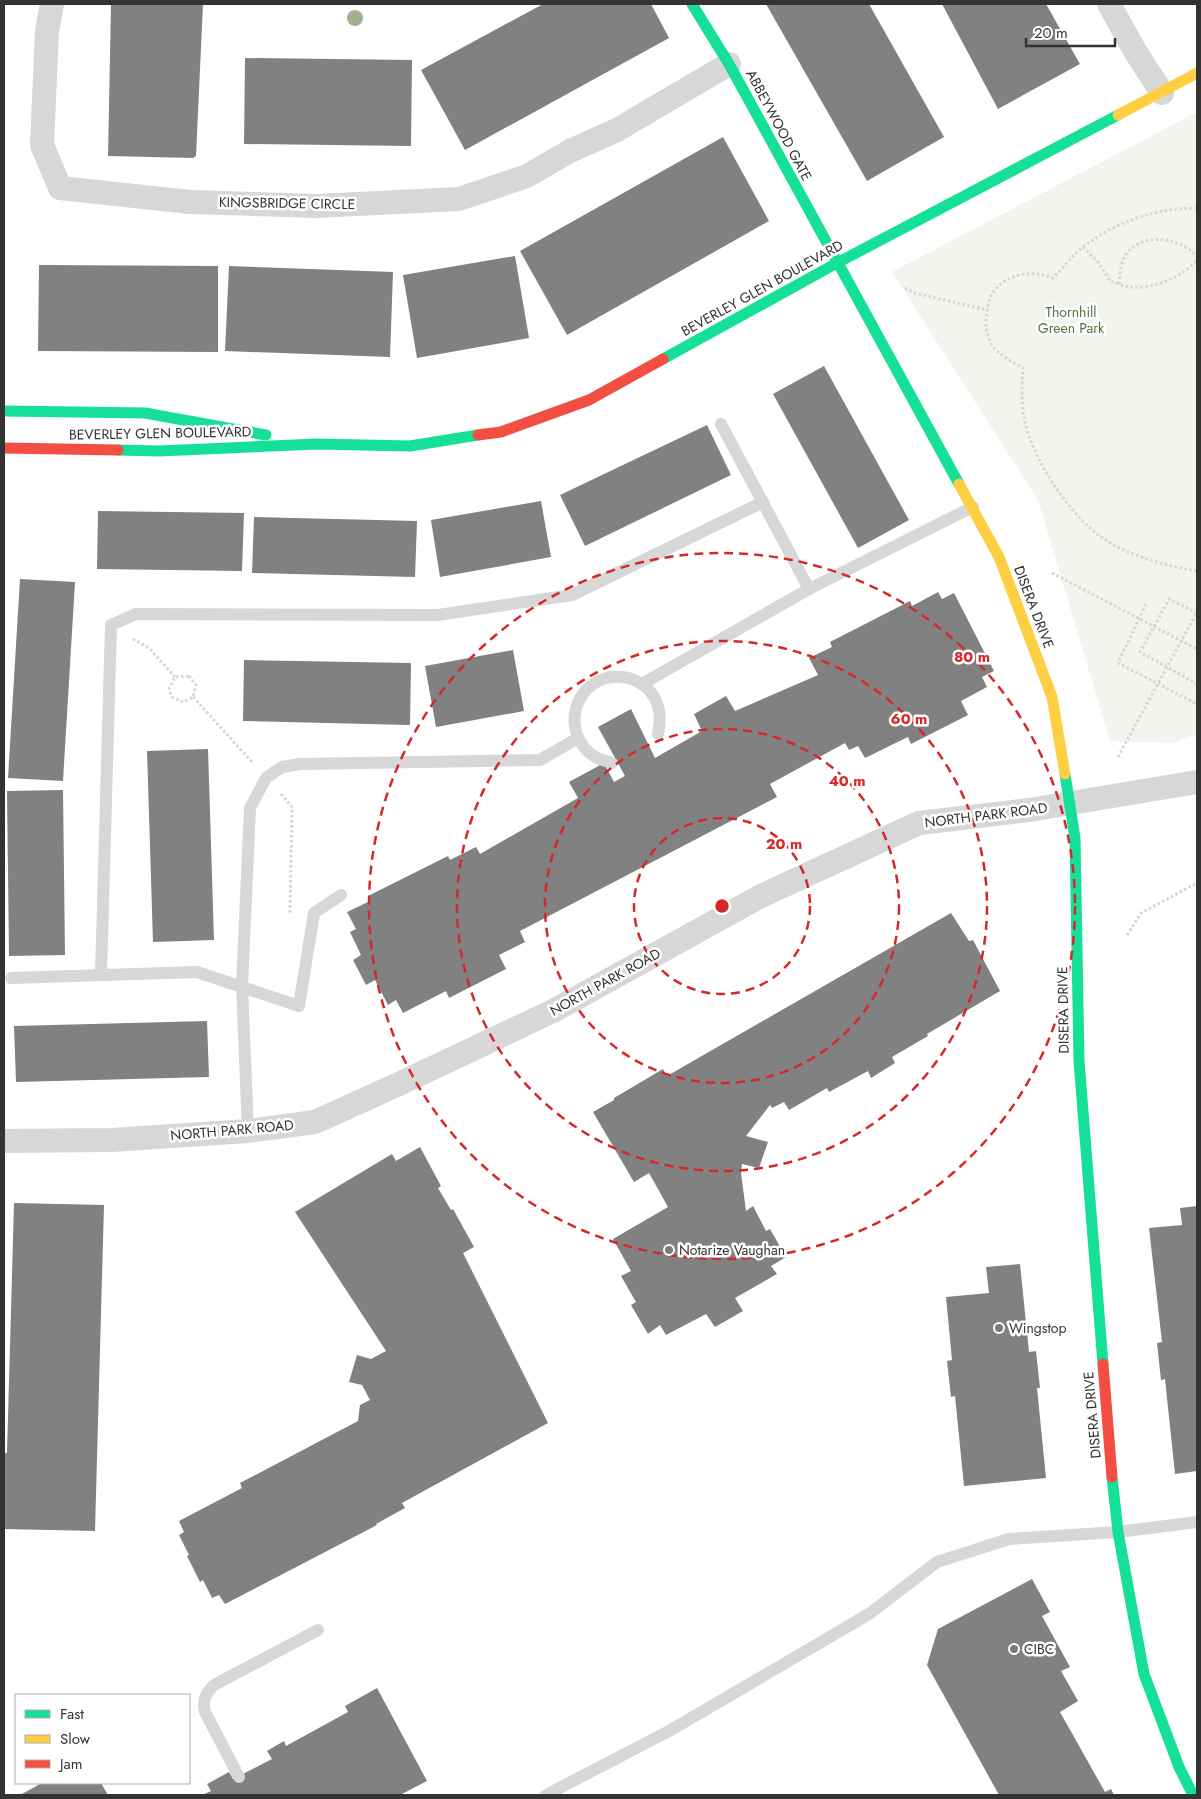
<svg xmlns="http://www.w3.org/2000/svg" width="1201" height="1799" font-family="Jost,sans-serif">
<rect width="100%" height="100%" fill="#fff"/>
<!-- green -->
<path fill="#f1f5ed" d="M1197 112V734L1173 743 1110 741 1038 500 892 272Z"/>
<!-- building -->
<g fill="#818181">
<path d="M111 4H203L196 156 193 158 108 156Z"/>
<path d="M543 4H651L669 38 465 150 421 70Z"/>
<path d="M766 4H869L944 137 867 181Z"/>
<path d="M942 4H1046L1080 64 998 109Z"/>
<path d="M245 58 412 60 411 146 244 144Z"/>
<path d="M723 137 769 221 567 335 520 251Z"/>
<path d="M515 256 529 338 417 358 403 275Z"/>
<path d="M39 265 218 266V352L38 351Z"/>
<path d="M229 266 393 272 390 357 225 351Z"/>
<path d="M824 366 909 520 858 548 773 394Z"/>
<path d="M707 425 731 475 585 546 560 495Z"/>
<path d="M541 501 551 557 440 577 431 520Z"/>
<path d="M98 511 244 513 242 571 97 569Z"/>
<path d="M254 517 417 521 415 577 252 573Z"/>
<path d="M20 579 75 582 63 781 8 778Z"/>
<path d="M938 592 942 599 954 593 994 671 982 677 987 687 961 701 968 715 911 744 908 737 865 758 858 746 849 750 845 743 770 784 777 797 520 931 525 942 499 955 506 969 449 998 446 991 403 1013 396 1000 388 1005 375 980 366 985 353 960 361 955 350 932 356 929 347 912 370 901 368 896 448 856 450 860 476 847 480 854 578 798 569 782 604 763 614 782 625 776 598 727 631 709 655 758 702 731 694 714 726 696 735 711 818 675 809 658 832 647 830 642 910 601 912 606Z"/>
<path d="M513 650 524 711 436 727 425 666Z"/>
<path d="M244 660 411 663 410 725 243 721Z"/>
<path d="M208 749 214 940 153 942 147 751Z"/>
<path d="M63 790 65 955 9 956 7 791Z"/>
<path d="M951 913 969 941 973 940 1000 991 927 1034 928 1036 892 1057 895 1063 871 1078 868 1071 829 1092 827 1088 789 1110 784 1102 772 1108 770 1105 746 1136 768 1142 759 1168 742 1164 741 1173 746 1211 753 1206 766 1231 770 1229 786 1257 771 1266 777 1274 735 1298 743 1311 715 1327 706 1314 666 1335 660 1325 648 1334 631 1305 636 1302 621 1276 631 1271 613 1239 668 1207 649 1173 634 1182 593 1112 614 1100V1098L663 1069 667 1076Z"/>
<path d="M207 1021 209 1077 16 1082 14 1026Z"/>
<path d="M420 1147 441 1186 438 1188 451 1210 453 1209 474 1247 463 1253 548 1423 402 1503 405 1508 376 1524 377 1525 225 1604 219 1595 212 1598 203 1580 200 1582 187 1556 189 1555 179 1535 184 1532 179 1521 242 1488 240 1483 358 1421 360 1405 370 1400 362 1385 349 1382 357 1355 371 1359 386 1351 295 1212 392 1154 396 1161Z"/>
<path d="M14 1203 104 1205 95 1531 4 1529V1453H7Z"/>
<path d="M1197 1206V1471L1175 1474 1165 1379 1161 1380 1157 1343 1162 1342 1149 1228 1182 1225 1180 1208Z"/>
<path d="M1020 1264 1029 1352 1036 1351 1040 1388H1037L1046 1478 964 1486 955 1396 951 1397 947 1361 952 1360 946 1297 989 1293 986 1267Z"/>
<path d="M1032 1579 1050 1612 1042 1616 1070 1667 1061 1671 1078 1701 1060 1712 1105 1792 1111 1789 1114 1795H999L927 1665 938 1629Z"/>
<path d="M377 1688 427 1781 400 1795H202L211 1791 207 1784 229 1772 233 1779 272 1759 267 1751 284 1741 286 1746 348 1712 345 1706Z"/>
<path d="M42 1783H101L108 1795H20Z"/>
</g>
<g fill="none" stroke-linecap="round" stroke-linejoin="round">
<!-- path -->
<g stroke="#d6d6d6" stroke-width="3" stroke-dasharray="2.5 2.5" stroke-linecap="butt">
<path d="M1197 208C1156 208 1115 222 1083 247 1072 256 1063 268 1053 278 1032 269 1004 274 991 295 988 302 987 311 986 318 985 328 988 340 994 348 1002 357 1013 362 1023 368 1022 384 1021 402 1024 417 1031 458 1070 516 1104 539 1129 556 1167 566 1197 571"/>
<path d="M1083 247 1098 262 1110 281C1116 283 1123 286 1129 287 1154 289 1181 278 1197 260"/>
<path d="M1119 284C1120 274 1120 262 1127 253 1144 232 1181 237 1197 257"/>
<path d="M905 288 915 293 987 310"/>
<path d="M1052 573 1197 649"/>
<path d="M1146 604 1118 663 1197 704"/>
<path d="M1197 613 1169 599 1140 652 1197 684"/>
<path d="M133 639 149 648 175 677"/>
<path d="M189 676 196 685 193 697 183 702 172 697 169 689 175 677Z"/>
<path d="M193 697 252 762"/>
<path d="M1118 757 1197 612"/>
<path d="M281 794 292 807 290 913"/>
<path d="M1127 935 1141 913 1197 883"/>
</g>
<!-- lane -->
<g stroke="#d7d7d7" stroke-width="12">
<path d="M721 424 809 589"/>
<path d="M642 684 809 589 973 507"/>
<path d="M612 763C607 761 602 760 597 758 556 735 575 672 622 677 632 678 640 682 647 688 660 701 662 716 658 734"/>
<path d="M101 974 111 625 136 614 438 615 572 595 763 502"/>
<path d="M11 978 197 972 299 1006 314 913 341 895"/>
<path d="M248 1131 242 986 250 808 266 778 282 767 300 764 540 760 578 738"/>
<path d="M239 1777 205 1712C202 1700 206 1693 214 1685L318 1630"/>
<path d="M546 1795 669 1731 869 1614 937 1562 1009 1539 1118 1532 1197 1522"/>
</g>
<!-- street -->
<g stroke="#d7d7d7" stroke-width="24">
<path d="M52 4 47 31 42 145 60 188 190 202 316 206 459 199 527 176 570 151 617 130 729 64"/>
<path d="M1109 4 1135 51 1162 93"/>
<path d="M4 1141 112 1140 248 1131 315 1122 401 1083 553 1011 761 896 919 823 1029 810 1197 782"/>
</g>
<!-- fast -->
<g stroke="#16e098" stroke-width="11">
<path d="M692 4 729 64 959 484"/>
<path d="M663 359 837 263 1118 115"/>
<path d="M4 411 145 413 266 435"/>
<path d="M118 450 159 451 317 444 410 446 478 435"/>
<path d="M1065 774 1075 838 1079 1061 1103 1364"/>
<path d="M1112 1477 1118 1532 1144 1674 1179 1767 1193 1795"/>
</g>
<!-- slow -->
<g stroke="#ffcf43" stroke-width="11">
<path d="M1118 115 1197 73"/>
<path d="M959 484 999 557 1052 697 1065 774"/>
</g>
<!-- jam -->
<g stroke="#f24e42" stroke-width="11">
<path d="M478 435 501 432 589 400 663 359"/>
<path d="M4 448 118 450"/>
<path d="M1103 1364 1112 1477"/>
</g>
</g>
<!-- trees -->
<circle fill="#a2b095" cx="355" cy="18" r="8"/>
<!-- distance rings -->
<g fill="none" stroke="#d62828" stroke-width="2.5" stroke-dasharray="9 6">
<circle cx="722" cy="906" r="88"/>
<circle cx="722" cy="906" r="177"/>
<circle cx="722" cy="906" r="265"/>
<circle cx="722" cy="906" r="353"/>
</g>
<!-- markers -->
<g fill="#7a7a7a" stroke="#fff" stroke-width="2">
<circle cx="669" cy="1250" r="5"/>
<circle cx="999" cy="1328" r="5"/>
<circle cx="1014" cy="1649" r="5"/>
</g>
<g text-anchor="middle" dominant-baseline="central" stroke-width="5" stroke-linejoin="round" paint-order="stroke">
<!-- street labels -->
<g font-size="14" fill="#333" stroke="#fff">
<text transform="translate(779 125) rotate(62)">ABBEYWOOD GATE</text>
<text transform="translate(287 203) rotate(1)">KINGSBRIDGE CIRCLE</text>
<text transform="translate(762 288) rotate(-29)">BEVERLEY GLEN BOULEVARD</text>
<text transform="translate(160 433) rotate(-1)">BEVERLEY GLEN BOULEVARD</text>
<text transform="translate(1034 607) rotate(69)">DISERA DRIVE</text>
<text transform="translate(986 815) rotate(-7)">NORTH PARK ROAD</text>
<text transform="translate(605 982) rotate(-29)">NORTH PARK ROAD</text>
<text transform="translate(1063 1010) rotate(-91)">DISERA DRIVE</text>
<text transform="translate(232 1130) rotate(-5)">NORTH PARK ROAD</text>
<text transform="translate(1092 1415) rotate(-95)">DISERA DRIVE</text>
</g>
<!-- park labels -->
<g font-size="14" fill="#56703f" stroke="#fff">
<text x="1071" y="312">Thornhill<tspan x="1071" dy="16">Green Park</tspan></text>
</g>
<!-- poi labels -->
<g font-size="14" fill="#333" stroke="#fff" text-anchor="start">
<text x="679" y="1250">Notarize Vaughan</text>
<text x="1009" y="1328">Wingstop</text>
<text x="1024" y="1649">CIBC</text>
</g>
</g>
<circle cx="722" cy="906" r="8" fill="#d62828" stroke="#fff" stroke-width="2.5"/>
<g font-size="15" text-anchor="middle" font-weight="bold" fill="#d62828" stroke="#fff" stroke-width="5" stroke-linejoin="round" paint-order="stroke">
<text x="972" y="662">80 m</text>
<text x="909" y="724">60 m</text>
<text x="847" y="786">40 m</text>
<text x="784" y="849">20 m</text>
</g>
<!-- border -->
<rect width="1201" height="1799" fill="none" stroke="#333333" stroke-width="10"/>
<!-- legend -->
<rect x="15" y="1694" width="175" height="90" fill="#ffffff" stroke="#adadad"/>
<rect x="25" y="1710" width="25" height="8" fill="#16e098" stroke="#adadad"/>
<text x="60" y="1719" font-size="15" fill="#333333">Fast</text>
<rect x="25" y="1735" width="25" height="8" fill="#ffcf43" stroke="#adadad"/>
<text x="60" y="1744" font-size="15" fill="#333333">Slow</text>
<rect x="25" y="1760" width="25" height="8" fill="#f24e42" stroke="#adadad"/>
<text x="60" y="1769" font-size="15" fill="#333333">Jam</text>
<!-- scale -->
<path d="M1026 38v8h89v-8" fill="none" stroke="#333333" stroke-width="2.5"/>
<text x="1034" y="38" font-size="15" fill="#333333" stroke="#ffffff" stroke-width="4" paint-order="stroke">20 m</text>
</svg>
